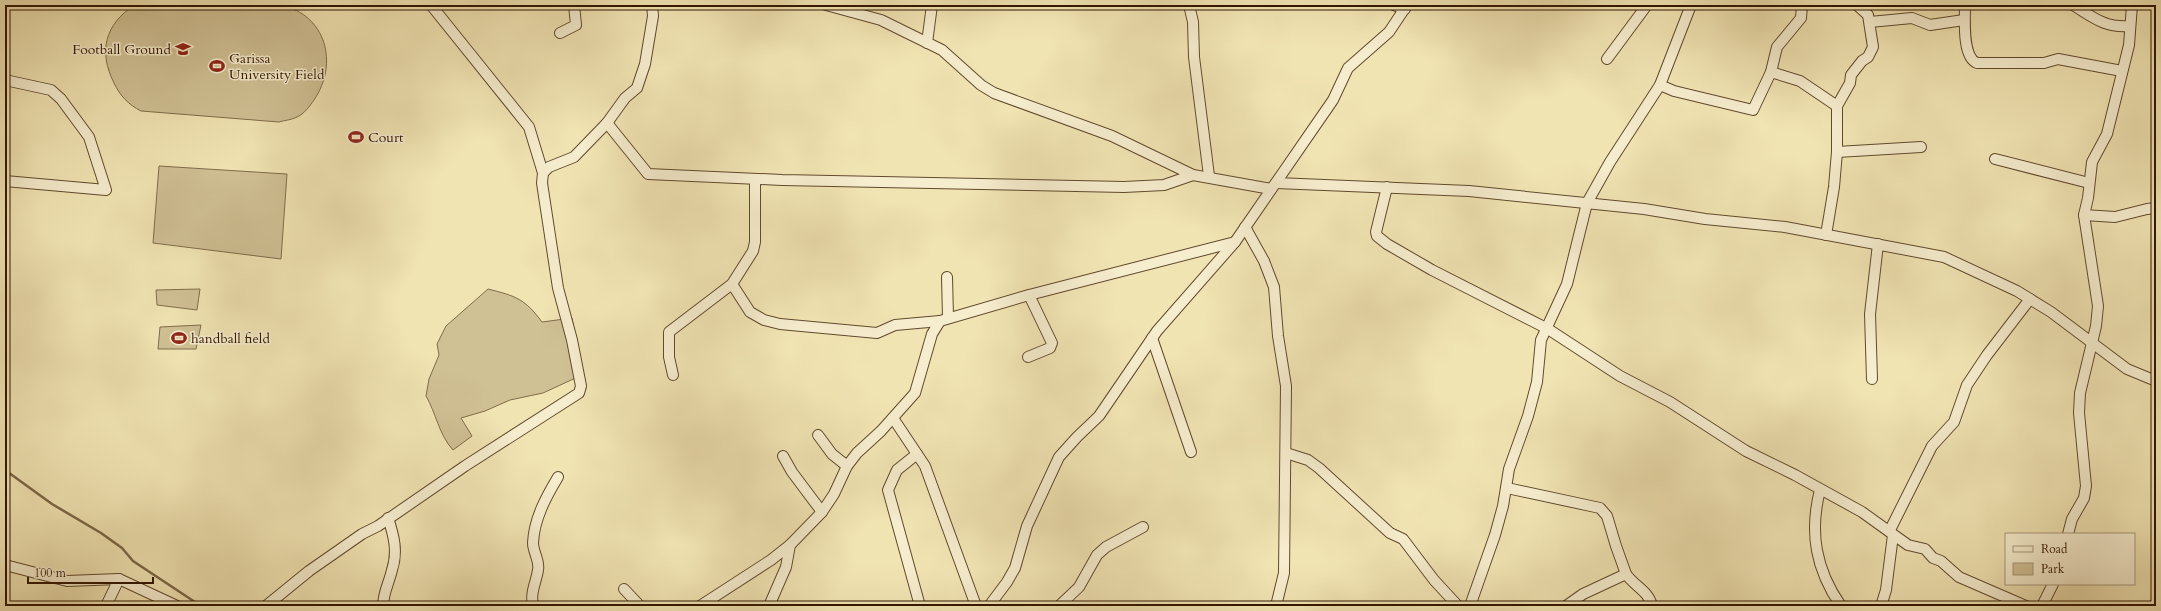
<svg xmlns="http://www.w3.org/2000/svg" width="2161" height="611" font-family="Cardo,serif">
<rect width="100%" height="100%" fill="#f1e4b3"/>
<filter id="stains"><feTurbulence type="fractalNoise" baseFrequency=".005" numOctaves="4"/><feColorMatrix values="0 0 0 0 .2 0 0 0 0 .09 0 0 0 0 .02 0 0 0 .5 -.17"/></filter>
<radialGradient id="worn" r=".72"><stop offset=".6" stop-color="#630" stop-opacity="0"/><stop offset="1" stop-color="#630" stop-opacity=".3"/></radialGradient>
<!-- green -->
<g fill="#d0c195" stroke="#806c4a">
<path d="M134 5H281C326 15 339 63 314 100 310 106 304 114 297 117 292 120 285 120 279 122L141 111C129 105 120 96 114 83 98 51 105 25 134 5Z"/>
<path d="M159 166 287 174 281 259 153 243Z"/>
<path d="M200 289 197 310 157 305 156 290Z"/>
<path d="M488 289C516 296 525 299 542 322L572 318 582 375 543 393 510 400 485 411 461 418 472 436 453 450C439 435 436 413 426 396L429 379 439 355 437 344 446 326Z"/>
<path d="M201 325 196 349H158L160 327Z"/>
</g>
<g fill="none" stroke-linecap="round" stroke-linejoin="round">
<!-- stream -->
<path stroke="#7d6847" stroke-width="2.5" d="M5 470 52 504 101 533 122 548 133 561 201 606"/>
<defs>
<g id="minor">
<path d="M431 5 529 127 543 173"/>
<path d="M826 5 881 20 942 50 981 85 994 93 1112 136 1193 175 1271 189"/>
<path d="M1189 5 1193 22 1194 57 1209 176"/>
<path d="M1394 5 1405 9"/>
<path d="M1965 5C1965 20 1962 57 1977 63H2044L2058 59 2122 71"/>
<path d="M2073 5C2094 18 2105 28 2130 26"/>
<path d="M1870 22 1912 18 1930 25 1964 20"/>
<path d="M560 33 576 25 574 5"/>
<path d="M927 43 932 5"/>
<path d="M1607 59 1647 5"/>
<path d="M1771 72 1777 47 1801 18 1802 5"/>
<path d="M5 80 51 90 61 99 89 137 106 190 5 181"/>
<path d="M1660 85 1674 91 1753 110 1771 72 1800 81 1837 106"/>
<path d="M607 123 648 174 782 180 1124 187 1164 185 1193 175"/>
<path d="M1837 152 1921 147"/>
<path d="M1995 159 2089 183"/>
<path d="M1276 183 1469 191 1644 209 1705 219 1785 227 1944 257 2017 291 2051 312 2127 369 2156 381"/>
<path d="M1387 187 1376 232 1377 236 1387 244 1432 270 1548 329 1620 376 1670 402 1746 451 1795 475 1862 512 1908 545 1925 549 1933 558 1941 561 1959 577 2026 606"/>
<path d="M2084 215 2115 217 2147 209 2156 208"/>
<path d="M1245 227 1264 261 1274 287 1278 336 1286 386 1284 573 1276 606"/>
<path d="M1826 235 1834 187 1837 152V106L1850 83 1851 75 1862 61 1868 57 1873 47 1868 15 1857 5"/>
<path d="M947 277 948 317"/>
<path d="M732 284 750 312 764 320 780 324 877 333 895 325 940 321"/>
<path d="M1152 338 1191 452"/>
<path d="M1028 357 1050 348 1052 343 1029 295"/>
<path d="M673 375 669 357V332L732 284 753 251 755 242V179"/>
<path d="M1872 379 1870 314 1878 244"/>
<path d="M893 418 925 466 976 606"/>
<path d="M818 435 832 454 847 466"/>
<path d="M1286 453 1308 460 1319 468 1390 533 1403 539 1434 580 1458 606"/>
<path d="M917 454 897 470 888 490 920 606"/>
<path d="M783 456 792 472 822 512"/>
<path d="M1507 488 1600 508 1607 516 1616 546 1626 574"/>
<path d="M1820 490C1809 533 1816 570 1841 606"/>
<path d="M1890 530 1932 446 1954 422 1967 385 1987 355 2030 299"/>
<path d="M2068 534 2072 519 2084 498 2086 486 2079 413 2080 393 2096 326 2098 306 2084 215 2088 198 2092 162 2107 134 2129 45 2132 5"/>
<path d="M5 565 67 581 119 579 177 606"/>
<path d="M624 589 640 606"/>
<path d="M106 606 119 579"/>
<path d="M266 606 309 571 362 534 378 526 465 466 579 393 581 386 572 340 558 288 542 183 543 173 549 167 574 157 607 123 625 98 637 88 645 64 653 16 652 5"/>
<path d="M383 606C383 593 389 583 392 570 398 552 394 536 388 518"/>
<path d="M533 606C530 592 536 583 538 570 540 561 533 552 533 543 534 519 546 497 558 477"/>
<path d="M700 606 771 560 790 545"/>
<path d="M769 606 786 567 790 545 822 512 834 494 847 466 857 453 881 431 915 393 932 334 940 321 1029 295 1235 242"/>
<path d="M989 606 1007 582 1015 568 1027 526 1059 457 1077 437 1099 416 1157 331 1235 242 1333 100 1348 68 1389 32 1407 5"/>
<path d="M1059 606 1079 587 1097 555 1106 547 1143 527"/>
<path d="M1470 606 1495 535 1503 506 1509 469 1528 416 1537 382 1541 340 1567 284 1587 203 1610 162 1660 85 1691 5"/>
<path d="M1566 606 1583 594 1626 574C1634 586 1649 591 1652 606"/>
<path d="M1881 606 1886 590 1893 535"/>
<path d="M2042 606 2053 584"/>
</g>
</defs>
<!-- minor casing -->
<use href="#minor" stroke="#614a2d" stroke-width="12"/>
<!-- minor -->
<use href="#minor" stroke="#f6edce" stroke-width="10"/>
</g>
<!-- icons -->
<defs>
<symbol id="school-bare" viewBox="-9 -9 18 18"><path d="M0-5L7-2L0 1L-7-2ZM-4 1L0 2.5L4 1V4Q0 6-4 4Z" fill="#8f2418" stroke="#f6edce" stroke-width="2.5" paint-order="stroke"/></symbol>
<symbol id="stadium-bare" viewBox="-9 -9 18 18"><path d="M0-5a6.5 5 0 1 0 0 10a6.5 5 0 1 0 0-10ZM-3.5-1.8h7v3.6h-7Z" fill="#8f2418" stroke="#f6edce" stroke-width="2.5" paint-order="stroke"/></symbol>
</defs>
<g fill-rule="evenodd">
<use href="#school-bare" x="172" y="38" width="22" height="22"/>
<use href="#stadium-bare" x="206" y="55" width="22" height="22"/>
<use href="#stadium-bare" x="345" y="126" width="22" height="22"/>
<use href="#stadium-bare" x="168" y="327" width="22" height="22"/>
</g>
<g text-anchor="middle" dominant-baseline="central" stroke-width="3" stroke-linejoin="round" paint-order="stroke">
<!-- poi labels -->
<g font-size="14" fill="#311600" stroke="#f6edce" text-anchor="start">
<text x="171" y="49" text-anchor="end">Football Ground</text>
<text x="229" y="58">Garissa<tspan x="229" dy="16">University Field</tspan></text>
<text x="368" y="137">Court</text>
<text x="191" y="338">handball field</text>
</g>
</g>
<!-- margin -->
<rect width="2161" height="611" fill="none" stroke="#f1e4b3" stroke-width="20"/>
<rect x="6" y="6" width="2149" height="599" fill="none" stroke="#311600" stroke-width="2"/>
<rect x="10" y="10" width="2141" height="591" fill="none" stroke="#311600"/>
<!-- legend -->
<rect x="2005" y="533" width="130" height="52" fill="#f6edce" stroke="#a7977c"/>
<rect x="2013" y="546" width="20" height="6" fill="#f6edce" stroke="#a7977c"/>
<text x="2041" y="553" font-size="12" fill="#311600">Road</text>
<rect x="2013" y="563" width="20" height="12" fill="#d0c195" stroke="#a7977c"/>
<text x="2041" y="573" font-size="12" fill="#311600">Park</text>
<!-- scale -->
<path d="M28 577v6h125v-6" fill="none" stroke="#311600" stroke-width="2"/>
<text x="34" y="577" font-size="12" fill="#311600" stroke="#f6edce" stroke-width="3" paint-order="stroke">100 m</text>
<rect width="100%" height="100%" filter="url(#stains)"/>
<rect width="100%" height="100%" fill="url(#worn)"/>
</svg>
